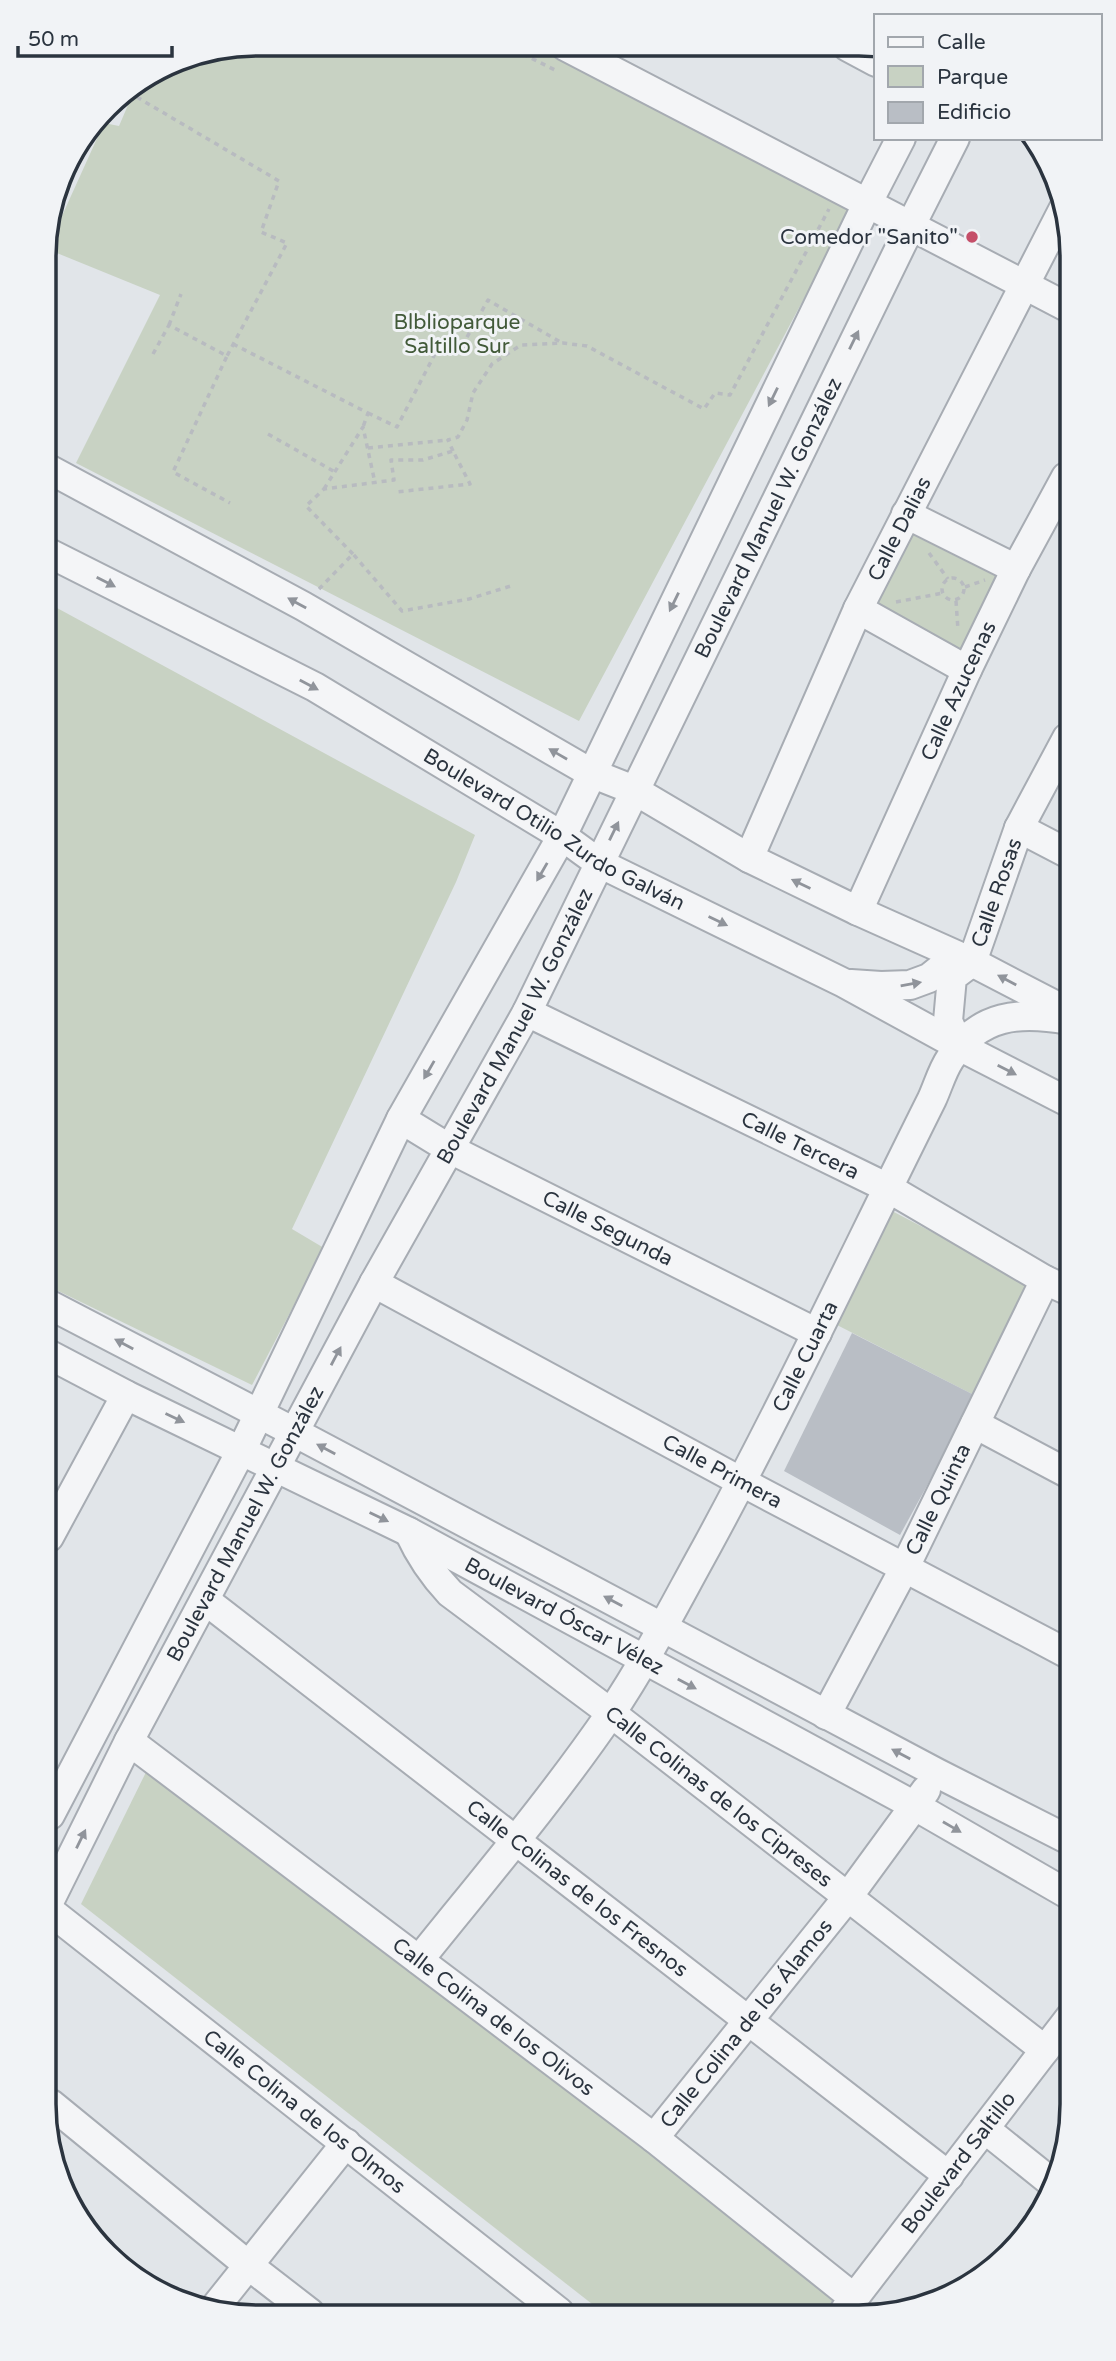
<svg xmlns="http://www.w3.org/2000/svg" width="1116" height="2361" font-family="'Varela Round',sans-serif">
<rect width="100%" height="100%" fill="#e1e5e9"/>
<!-- green -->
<g fill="#c8d2c3">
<path d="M257 44 542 46 851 210 579 721 76 463 160 295 47 249 104 123 119 126 137 84 176 60Z"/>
<path d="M912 530 1001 576 961 652 872 607Z"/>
<path d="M46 602 475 835 456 882 292 1229 324 1248 252 1385 48 1286Z"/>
<path d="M892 1211 1035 1286 976 1396 837 1325Z"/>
<path d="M151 1762 837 2298 827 2310 601 2311 81 1904Z"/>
</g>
<!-- building -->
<path fill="#b9bec5" d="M852 1333 976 1396 900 1535 784 1471Z"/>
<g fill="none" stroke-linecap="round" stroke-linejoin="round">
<defs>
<g id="minor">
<path d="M565 46 1065 306"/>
<path d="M848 47 876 62"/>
<path d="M45 467 303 606 591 773 634 790 749 858 858 911 972 962 1068 1012"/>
<path d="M906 514 1016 569"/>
<path id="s1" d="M45 551 315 687 562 836 599 863 844 983 959 1046 1068 1102"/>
<path d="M858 609 967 670"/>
<path d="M1019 828 1067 853"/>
<path id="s2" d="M749 858 858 609 1065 206"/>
<path id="s3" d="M858 911 967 670 1016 569 1066 477"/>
<path d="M851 984 881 986 910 985 929 978 944 966 966 963"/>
<path id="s4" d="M527 1012 888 1188 1045 1280 1069 1291"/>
<path id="s5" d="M959 1046 948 1021 952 977 972 962 1019 828 1067 738"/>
<path id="s6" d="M401 1119 450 1149 817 1333"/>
<path id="s7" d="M374 1283 742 1482 1070 1655"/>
<path d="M48 1304 296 1433 937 1773 1071 1841"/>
<path id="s8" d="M48 1354 126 1395 409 1532 915 1806 1071 1896"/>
<path d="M975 1424 1069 1474"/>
<path id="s9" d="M409 1532C420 1556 432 1574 450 1593L611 1713 1045 2050"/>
<path d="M49 1537 126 1395"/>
<path id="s10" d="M205 1600C454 1791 700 1985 949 2176"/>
<path id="s11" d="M826 1715 905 1567 1045 1280"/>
<path id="s12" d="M129 1741 654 2138 854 2298"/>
<path d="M50 1815 242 1449 401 1119 562 836 867 204 901 138"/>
<path id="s13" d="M50 1900 129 1741 374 1283 527 1012 910 227 955 138"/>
<path id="s14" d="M50 1911 559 2312"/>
<path id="s15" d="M419 1960C484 1879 552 1799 611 1713 646 1661 675 1604 706 1548 786 1401 857 1249 932 1099 938 1086 942 1071 950 1059 979 1014 1020 1011 1068 1020"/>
<path d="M51 2104 248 2265 310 2313"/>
<path d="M985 2129 1056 2186"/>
<path id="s16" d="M654 2138 847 1898 926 1790"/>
<path id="s17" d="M845 2310 1071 2016"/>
<path d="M212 2311 346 2143"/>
</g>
</defs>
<!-- minor casing -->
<use href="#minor" stroke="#a7acb3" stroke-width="32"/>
<!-- path -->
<g stroke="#b8bbc0" stroke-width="3.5" stroke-dasharray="5 5" stroke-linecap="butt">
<path d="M505 45 557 71"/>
<path d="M143 80 135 96 279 181 261 232 287 243 227 356"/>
<path d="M169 325 181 294"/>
<path d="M233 344 368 413 363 427"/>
<path d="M153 354 169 325 227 356 173 472 230 503"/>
<path d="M368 413 397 427 438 348 458 353 488 300 562 343"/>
<path d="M268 434 335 472"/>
<path d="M368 448 448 440"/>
<path d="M453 451 448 440 458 437 467 420 473 393 492 364 521 345 563 343 587 346 704 409 715 393 730 395 829 209"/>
<path d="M324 489 363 427 375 483"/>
<path d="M929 553 948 579"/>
<path d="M353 554 306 506 324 489 394 480 391 460H423L453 451 470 484 396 492"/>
<circle cx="953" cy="589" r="11"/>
<path d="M965 587 985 580"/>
<path d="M319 589 353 554 402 611 469 599 514 585"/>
<path d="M956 601 958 630"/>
<path d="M896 602 943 593"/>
</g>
<!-- minor -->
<use href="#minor" stroke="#f4f5f7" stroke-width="28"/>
</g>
<!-- one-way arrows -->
<defs><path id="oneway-solid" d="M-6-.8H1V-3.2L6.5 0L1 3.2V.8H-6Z" transform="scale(1.75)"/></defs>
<g fill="#90949b">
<use href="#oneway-solid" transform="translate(854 340) rotate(-64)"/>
<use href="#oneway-solid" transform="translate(773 397) rotate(116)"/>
<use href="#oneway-solid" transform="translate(106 582) rotate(27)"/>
<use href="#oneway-solid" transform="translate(674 602) rotate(116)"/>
<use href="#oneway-solid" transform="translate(297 603) rotate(-151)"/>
<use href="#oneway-solid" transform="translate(309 685) rotate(28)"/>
<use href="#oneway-solid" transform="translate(558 754) rotate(-150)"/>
<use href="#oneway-solid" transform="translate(614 831) rotate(-64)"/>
<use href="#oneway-solid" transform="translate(542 872) rotate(120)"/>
<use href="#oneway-solid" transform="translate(801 884) rotate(-154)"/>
<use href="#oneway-solid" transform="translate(718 921) rotate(26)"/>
<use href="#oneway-solid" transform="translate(1007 980) rotate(-152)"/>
<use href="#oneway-solid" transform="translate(911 984) rotate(-10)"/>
<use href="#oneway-solid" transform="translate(429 1070) rotate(120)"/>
<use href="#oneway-solid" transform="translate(1007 1070) rotate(27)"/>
<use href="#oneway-solid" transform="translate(124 1344) rotate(-152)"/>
<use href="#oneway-solid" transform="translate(336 1356) rotate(-62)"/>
<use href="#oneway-solid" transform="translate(175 1418) rotate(25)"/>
<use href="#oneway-solid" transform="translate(326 1449) rotate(-152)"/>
<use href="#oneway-solid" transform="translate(379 1517) rotate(26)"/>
<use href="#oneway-solid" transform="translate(613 1601) rotate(-152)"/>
<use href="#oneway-solid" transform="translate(687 1684) rotate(28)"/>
<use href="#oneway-solid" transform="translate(901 1754) rotate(-152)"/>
<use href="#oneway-solid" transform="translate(952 1827) rotate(30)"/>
<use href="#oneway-solid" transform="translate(81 1839) rotate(-64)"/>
</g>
<!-- markers -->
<circle fill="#c54f69" stroke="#f1f3f6" stroke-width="2.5" cx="972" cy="237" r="7"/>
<g text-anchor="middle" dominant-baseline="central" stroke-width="6" stroke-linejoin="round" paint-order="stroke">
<!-- poi labels -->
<g font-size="21" fill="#2b343f" stroke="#f1f3f6" text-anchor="end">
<text x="958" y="237">Comedor "Sanito"</text>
</g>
<!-- park labels -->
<g font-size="21" fill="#425a39" stroke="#f1f3f6">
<text x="457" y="322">Blblioparque<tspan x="457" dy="24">Saltillo Sur</tspan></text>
</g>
<!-- street labels -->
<g font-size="21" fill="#2b343f" stroke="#f1f3f6">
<text stroke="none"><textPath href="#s13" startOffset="1558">Boulevard Manuel W. González</textPath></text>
<text stroke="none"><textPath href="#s2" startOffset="362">Calle Dalias</textPath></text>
<text stroke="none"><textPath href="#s3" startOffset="242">Calle Azucenas</textPath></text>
<text stroke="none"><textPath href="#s1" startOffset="581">Boulevard Otilio Zurdo Galván</textPath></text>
<text stroke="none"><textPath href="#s5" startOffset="170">Calle Rosas</textPath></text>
<text stroke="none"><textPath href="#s13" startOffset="990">Boulevard Manuel W. González</textPath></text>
<text stroke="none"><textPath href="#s4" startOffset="304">Calle Tercera</textPath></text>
<text stroke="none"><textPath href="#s6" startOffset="234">Calle Segunda</textPath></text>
<text stroke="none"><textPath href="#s15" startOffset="719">Calle Cuarta</textPath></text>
<text stroke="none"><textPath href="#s7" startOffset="396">Calle Primera</textPath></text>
<text stroke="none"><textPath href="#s11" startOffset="243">Calle Quinta</textPath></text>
<text stroke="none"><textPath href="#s13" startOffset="424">Boulevard Manuel W. González</textPath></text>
<text stroke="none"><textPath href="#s8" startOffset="579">Boulevard Óscar Vélez</textPath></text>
<text stroke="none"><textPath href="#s9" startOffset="411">Calle Colinas de los Cipreses</textPath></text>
<text stroke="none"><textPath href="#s10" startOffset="471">Calle Colinas de los Fresnos</textPath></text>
<text stroke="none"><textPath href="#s12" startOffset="457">Calle Colina de los Olivos</textPath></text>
<text stroke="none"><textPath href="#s16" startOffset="147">Calle Colina de los Álamos</textPath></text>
<text stroke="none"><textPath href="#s14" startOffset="324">Calle Colina de los Olmos</textPath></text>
<text stroke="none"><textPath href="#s17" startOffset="186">Boulevard Saltillo</textPath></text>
</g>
</g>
<!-- crop -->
<path d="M0 0H1116V2361H0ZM257 56H859A201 201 0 0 1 1060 257V2104A201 201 0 0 1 859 2305H257A201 201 0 0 1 56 2104V257A201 201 0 0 1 257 56Z" fill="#f1f3f6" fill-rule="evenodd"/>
<path fill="none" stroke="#2b343f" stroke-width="3.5" d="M257 56H859A201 201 0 0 1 1060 257V2104A201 201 0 0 1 859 2305H257A201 201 0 0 1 56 2104V257A201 201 0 0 1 257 56Z"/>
<!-- legend -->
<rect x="874" y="14" width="228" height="126" fill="#f1f3f6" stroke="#a2a7ad" stroke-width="2"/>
<rect x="888" y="37" width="35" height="10" fill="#f4f5f7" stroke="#a2a7ad" stroke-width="2"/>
<text x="937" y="49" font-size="21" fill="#2b343f">Calle</text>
<rect x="888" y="66" width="35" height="21" fill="#c8d2c3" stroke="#a2a7ad" stroke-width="2"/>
<text x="937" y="84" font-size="21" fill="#2b343f">Parque</text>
<rect x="888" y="102" width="35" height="21" fill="#b9bec5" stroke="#a2a7ad" stroke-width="2"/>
<text x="937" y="119" font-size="21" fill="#2b343f">Edificio</text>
<!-- scale -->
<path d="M18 46v10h154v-10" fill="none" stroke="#2b343f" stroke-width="3.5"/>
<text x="28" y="46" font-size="21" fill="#2b343f" stroke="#f1f3f6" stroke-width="5" paint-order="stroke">50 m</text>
</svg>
